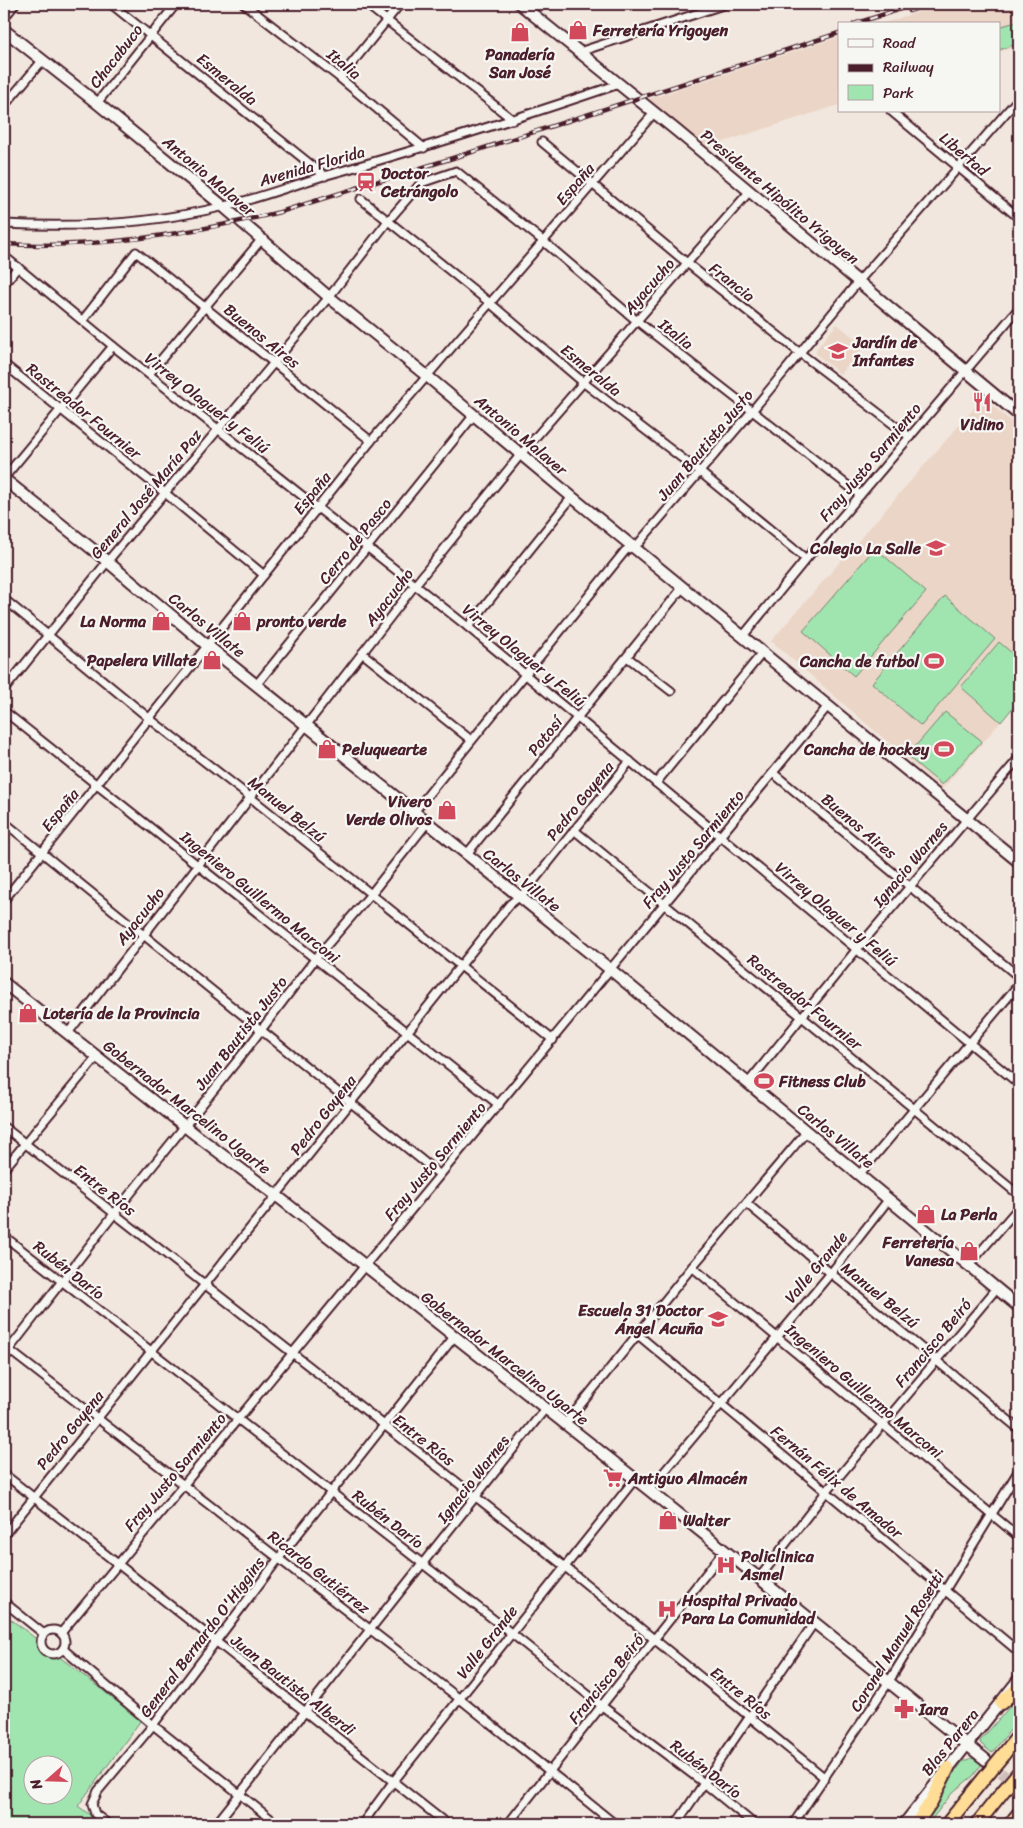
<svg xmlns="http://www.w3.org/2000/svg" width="1023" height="1828" font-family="Sriracha,sans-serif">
<rect width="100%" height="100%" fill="#f1e7de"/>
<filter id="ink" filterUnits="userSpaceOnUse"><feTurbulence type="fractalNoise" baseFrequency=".02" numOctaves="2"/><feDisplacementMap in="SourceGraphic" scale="10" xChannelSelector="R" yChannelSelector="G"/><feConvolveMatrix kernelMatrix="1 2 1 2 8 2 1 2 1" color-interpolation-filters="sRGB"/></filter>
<g filter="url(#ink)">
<!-- built -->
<g fill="#ebd5c6">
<path d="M943 4H1019V46L999 52V24H881Z"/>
<path d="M839 37V105L708 147 646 100Z"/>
<path d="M837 324 864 346 840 374 816 354V349Z"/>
<path d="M983 398 1019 428V701L942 789 771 641Z"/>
</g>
<!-- green -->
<g fill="#a0e5b0" stroke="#75826e" fill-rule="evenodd">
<path d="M1019 21V43L999 50V27Z"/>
<path d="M875 548 926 592 854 676 803 631Z"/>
<path d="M945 596 995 639 921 726 872 683Z"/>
<path d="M999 642 1019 659V700L1001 722 961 687Z"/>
<path d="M945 712 982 741 942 785 907 756Z"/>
<path d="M4 1614 141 1720 78 1806 102 1824H4ZM32 1766H62V1796H32Z"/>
<path d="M1019 1696V1719L992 1753 981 1744 980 1741Z"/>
<path d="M972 1758 982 1764 973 1776 953 1792 928 1824H921L962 1762Z"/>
</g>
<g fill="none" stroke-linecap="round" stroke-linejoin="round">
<!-- secondary-tunnel -->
<path stroke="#d0bfba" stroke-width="10" stroke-dasharray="10 5" stroke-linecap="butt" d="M989 1763 1019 1787"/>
<defs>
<g id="street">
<path d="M111 4 325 176"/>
<path d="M244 4 340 78 424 148"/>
<path d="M366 4 513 120"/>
<path d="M4 18 15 4"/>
<path d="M579 52 726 4"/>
<path d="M340 78 400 4"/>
<path d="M97 103 176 4"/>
<path d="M4 106 42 61"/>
<path d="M891 111 1019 218"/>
<path d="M542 142 687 263 800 353 910 437"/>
<path d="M361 199 490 303 584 383 700 472 806 559"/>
<path d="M4 224C79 228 152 224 225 206 260 198 293 185 327 175 425 148 522 117 619 84"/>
<path d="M4 256 113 346 468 627 1019 1084"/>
<path d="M4 284 18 267"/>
<path d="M83 320 136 252 371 441"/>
<path d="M4 364 165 493 264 575"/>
<path d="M149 374 261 240"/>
<path d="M4 478 113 346"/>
<path d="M4 599 150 719 250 797 553 1040"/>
<path d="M468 627 572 497"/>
<path d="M743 636 806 559 1019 308"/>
<path d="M362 653 471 740"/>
<path d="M627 657 671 691"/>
<path d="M257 684 474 415"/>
<path d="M4 690 107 562 329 297 388 221 421 183 456 171 543 241 637 321 860 495"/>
<path d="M4 711 499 1105"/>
<path d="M773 773 1019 977"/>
<path d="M656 783 763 652"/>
<path d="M414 812 625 551 640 542 643 538 752 411 858 282 1019 98"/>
<path d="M4 822 439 1174"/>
<path d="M574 830 1019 1195"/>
<path d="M466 855 683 587"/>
<path d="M4 900 371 441 654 113"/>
<path d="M68 1033 415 585 521 454 749 192"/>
<path d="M748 1083 857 949 1019 758"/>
<path d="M4 1127 564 1566 825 1778"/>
<path d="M4 1169 97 1057"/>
<path d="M859 1175 1019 984"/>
<path d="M746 1203 1019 1429"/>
<path d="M4 1236 511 1633 602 1706 704 1783 754 1824"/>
<path d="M969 1265 1019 1207"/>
<path d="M692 1267 1019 1537"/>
<path d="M637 1334 1019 1652"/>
<path d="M4 1346 460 1699 615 1824"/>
<path d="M4 1356 114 1214 249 1046 315 959 371 894 427 823"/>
<path d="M565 1424 692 1267 807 1131"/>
<path d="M4 1474 447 1824"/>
<path d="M649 1490 831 1273 889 1199"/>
<path d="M4 1535 510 904 524 893 630 761"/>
<path d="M759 1578 826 1492 997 1288"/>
<path d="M4 1602 44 1634"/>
<circle cx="53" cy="1642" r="12"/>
<path d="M61 1633 828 706"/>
<path d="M63 1649 153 1725 277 1824"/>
<path d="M108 1824 95 1814 92 1804 98 1791 153 1725 279 1558 454 1337"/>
<path d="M216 1824 545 1409"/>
<path d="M362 1824 393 1782 635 1479"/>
<path d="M508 1824 724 1551"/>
<path d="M676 1824 814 1623"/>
<path d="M793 1824 888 1683 1019 1470"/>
</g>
<g id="secondary">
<path d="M520 4 677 131 1019 415"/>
<path d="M4 30 97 103 224 207 329 297 427 376 572 497 1019 862"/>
<path d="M4 479 96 552 209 647 611 970 1019 1307"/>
<path d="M4 983 196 1135 277 1196 649 1490 986 1760"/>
<path d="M904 1824 1019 1679"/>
</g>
<g id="highway">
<path d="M1001 1703 1019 1687"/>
<path d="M1003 1755 1019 1735"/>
<path d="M916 1824 931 1802 948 1768"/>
<path d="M947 1824 989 1772"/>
<path d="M977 1824 1004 1790"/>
<path d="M1010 1824 1019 1813"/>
</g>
</defs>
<!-- street casing -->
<use href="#street" stroke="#4a1f2b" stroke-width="11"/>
<!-- secondary casing -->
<use href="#secondary" stroke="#4a1f2b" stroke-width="14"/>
<!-- highway casing -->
<use href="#highway" stroke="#4a1f2b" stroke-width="16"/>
<!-- street -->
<use href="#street" stroke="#f6f6f2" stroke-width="7"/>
<!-- secondary -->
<use href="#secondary" stroke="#f6f6f2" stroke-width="10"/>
<!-- highway -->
<use href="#highway" stroke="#ffdd96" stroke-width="12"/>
<defs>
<g id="rail">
<path d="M909 11 930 4"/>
<path d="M854 24 916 4"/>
<path d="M4 244C97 249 190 234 280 212L472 152 839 33"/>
</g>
</defs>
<!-- rail casing -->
<use href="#rail" stroke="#4a1f2b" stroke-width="4.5"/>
<!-- rail -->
<use href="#rail" stroke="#f6f6f2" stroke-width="2.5" stroke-dasharray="8" stroke-linecap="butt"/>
<defs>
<g id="highway-bridge">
<path d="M989 1772 1003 1755"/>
<path d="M1004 1790 1019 1772"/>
</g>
</defs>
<!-- highway-bridge casing -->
<use href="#highway-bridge" stroke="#4a1f2b" stroke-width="16" stroke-linecap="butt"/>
<!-- highway-bridge -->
<use href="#highway-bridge" stroke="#ffdd96" stroke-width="12"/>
</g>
</g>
<!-- icons -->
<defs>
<symbol id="shop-bare" viewBox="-9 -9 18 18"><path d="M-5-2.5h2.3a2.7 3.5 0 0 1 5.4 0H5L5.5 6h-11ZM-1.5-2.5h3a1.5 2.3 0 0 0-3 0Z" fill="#d1495b" stroke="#f6f6f2" stroke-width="2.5" paint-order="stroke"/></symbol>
<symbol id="station-bare" viewBox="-9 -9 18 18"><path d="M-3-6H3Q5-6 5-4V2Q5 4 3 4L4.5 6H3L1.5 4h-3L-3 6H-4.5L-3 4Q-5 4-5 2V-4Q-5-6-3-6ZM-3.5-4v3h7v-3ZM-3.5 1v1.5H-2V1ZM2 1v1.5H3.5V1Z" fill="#d1495b" stroke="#f6f6f2" stroke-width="2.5" paint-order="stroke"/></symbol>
<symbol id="school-bare" viewBox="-9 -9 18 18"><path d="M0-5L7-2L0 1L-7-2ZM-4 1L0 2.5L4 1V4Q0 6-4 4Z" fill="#d1495b" stroke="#f6f6f2" stroke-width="2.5" paint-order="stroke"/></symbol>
<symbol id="restaurant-bare" viewBox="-9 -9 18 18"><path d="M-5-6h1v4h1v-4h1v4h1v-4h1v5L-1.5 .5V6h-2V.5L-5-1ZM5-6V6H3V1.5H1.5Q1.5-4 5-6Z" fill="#d1495b" stroke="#f6f6f2" stroke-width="2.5" paint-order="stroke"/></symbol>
<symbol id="stadium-bare" viewBox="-9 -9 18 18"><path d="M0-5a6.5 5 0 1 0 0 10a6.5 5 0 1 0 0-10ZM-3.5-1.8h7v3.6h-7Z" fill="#d1495b" stroke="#f6f6f2" stroke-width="2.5" paint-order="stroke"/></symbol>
<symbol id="supermarket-bare" viewBox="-9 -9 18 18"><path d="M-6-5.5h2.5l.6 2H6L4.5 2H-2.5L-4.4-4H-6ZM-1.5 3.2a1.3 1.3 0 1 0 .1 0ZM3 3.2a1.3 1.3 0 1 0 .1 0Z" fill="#d1495b" stroke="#f6f6f2" stroke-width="2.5" paint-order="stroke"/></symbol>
<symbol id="hospital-bare" viewBox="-9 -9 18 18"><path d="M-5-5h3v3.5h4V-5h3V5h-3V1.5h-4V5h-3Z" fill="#d1495b" stroke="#f6f6f2" stroke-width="2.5" paint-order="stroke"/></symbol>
<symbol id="pharmacy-bare" viewBox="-9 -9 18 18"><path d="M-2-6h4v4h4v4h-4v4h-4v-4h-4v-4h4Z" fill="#d1495b" stroke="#f6f6f2" stroke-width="2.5" paint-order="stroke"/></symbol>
</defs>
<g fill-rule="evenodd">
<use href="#shop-bare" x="564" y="16" width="28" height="28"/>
<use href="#shop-bare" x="506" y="18" width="28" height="28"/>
<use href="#station-bare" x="352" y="168" width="28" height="28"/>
<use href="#school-bare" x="824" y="337" width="28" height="28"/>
<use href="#restaurant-bare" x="968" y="388" width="28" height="28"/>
<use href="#school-bare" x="922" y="534" width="28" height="28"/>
<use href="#shop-bare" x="147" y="607" width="28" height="28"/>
<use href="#shop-bare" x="228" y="607" width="28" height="28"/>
<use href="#shop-bare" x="198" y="646" width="28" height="28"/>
<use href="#stadium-bare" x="920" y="647" width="28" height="28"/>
<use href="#shop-bare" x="313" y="735" width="28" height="28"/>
<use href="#stadium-bare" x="930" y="735" width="28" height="28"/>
<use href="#shop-bare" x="433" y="796" width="28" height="28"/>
<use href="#shop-bare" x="14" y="999" width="28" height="28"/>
<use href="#stadium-bare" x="750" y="1067" width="28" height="28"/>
<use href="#shop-bare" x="912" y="1200" width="28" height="28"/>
<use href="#shop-bare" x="955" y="1237" width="28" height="28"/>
<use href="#school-bare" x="704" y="1305" width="28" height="28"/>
<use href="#supermarket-bare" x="599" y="1464" width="28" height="28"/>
<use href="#shop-bare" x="654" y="1506" width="28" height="28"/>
<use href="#hospital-bare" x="712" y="1551" width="28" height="28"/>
<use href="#hospital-bare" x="653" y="1595" width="28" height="28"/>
<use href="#pharmacy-bare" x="890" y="1695" width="28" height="28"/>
</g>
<g text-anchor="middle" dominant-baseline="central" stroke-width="4.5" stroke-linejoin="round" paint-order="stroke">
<!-- poi labels -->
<g font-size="16" font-weight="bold" fill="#4a1f2b" stroke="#f6f6f2" text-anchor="start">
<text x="593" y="30">Ferretería Yrigoyen</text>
<text x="520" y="54" text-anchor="middle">Panadería<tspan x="520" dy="18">San José</tspan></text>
<text x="381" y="173">Doctor<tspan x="381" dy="18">Cetrángolo</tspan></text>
<text x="853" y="342">Jardín de<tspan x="853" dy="18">Infantes</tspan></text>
<text x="982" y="424" text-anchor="middle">Vidino</text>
<text x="921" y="548" text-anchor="end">Colegio La Salle</text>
<text x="146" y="621" text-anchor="end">La Norma</text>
<text x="257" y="621">pronto verde</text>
<text x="197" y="660" text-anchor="end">Papelera Villate</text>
<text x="919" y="661" text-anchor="end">Cancha de futbol</text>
<text x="342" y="749">Peluquearte</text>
<text x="929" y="749" text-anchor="end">Cancha de hockey</text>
<text x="432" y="801" text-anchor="end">Vivero<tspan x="432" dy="18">Verde Olivos</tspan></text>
<text x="43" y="1013">Lotería de la Provincia</text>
<text x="779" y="1081">Fitness Club</text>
<text x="941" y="1214">La Perla</text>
<text x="954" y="1242" text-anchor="end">Ferretería<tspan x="954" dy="18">Vanesa</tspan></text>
<text x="703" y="1310" text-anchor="end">Escuela 31 Doctor<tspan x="703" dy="18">Ángel Acuña</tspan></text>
<text x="628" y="1478">Antiguo Almacén</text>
<text x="683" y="1520">Walter</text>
<text x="741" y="1556">Policlinica<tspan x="741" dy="18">Asmel</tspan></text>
<text x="682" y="1600">Hospital Privado<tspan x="682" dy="18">Para La Comunidad</tspan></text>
<text x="919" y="1709">Iara</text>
</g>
<!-- street labels -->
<g font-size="16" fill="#4a1f2b" stroke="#f6f6f2">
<text transform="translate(116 56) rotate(-52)">Chacabuco</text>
<text transform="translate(344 64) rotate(39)">Italia</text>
<text transform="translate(227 79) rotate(39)">Esmeralda</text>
<text transform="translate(964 154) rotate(40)">Libertad</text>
<text transform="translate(312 166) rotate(-16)">Avenida Florida</text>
<text transform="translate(209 176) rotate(40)">Antonio Malaver</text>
<text transform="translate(575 184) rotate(-49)">España</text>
<text transform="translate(780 197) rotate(40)">Presidente Hipólito Yrigoyen</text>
<text transform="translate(732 282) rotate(38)">Francia</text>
<text transform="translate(649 286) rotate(-49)">Ayacucho</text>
<text transform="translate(676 334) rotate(38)">Italia</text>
<text transform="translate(262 336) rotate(39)">Buenos Aires</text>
<text transform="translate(591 370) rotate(39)">Esmeralda</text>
<text transform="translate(207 403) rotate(38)">Virrey Olaguer y Feliú</text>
<text transform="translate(84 411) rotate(39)">Rastreador Fournier</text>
<text transform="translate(521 435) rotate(40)">Antonio Malaver</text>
<text transform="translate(705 445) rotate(-50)">Juan Bautista Justo</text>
<text transform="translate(870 462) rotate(-50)">Fray Justo Sarmiento</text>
<text transform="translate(312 493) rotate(-51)">España</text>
<text transform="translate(146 494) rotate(-50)">General José María Paz</text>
<text transform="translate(355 541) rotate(-51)">Cerro de Pasco</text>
<text transform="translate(389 597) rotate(-52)">Ayacucho</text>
<text transform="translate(207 625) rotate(39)">Carlos Villate</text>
<text transform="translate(524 655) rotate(39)">Virrey Olaguer y Feliú</text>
<text transform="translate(545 736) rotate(-51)">Potosí</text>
<text transform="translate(580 801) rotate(-51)">Pedro Goyena</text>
<text transform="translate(287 809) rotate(39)">Manuel Belzú</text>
<text transform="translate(60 810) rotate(-51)">España</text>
<text transform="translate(859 826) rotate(40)">Buenos Aires</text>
<text transform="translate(693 849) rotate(-50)">Fray Justo Sarmiento</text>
<text transform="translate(910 864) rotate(-50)">Ignacio Warnes</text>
<text transform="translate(522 880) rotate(38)">Carlos Villate</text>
<text transform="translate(260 897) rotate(39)">Ingeniero Guillermo Marconi</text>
<text transform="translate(836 914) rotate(40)">Virrey Olaguer y Feliú</text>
<text transform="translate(140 916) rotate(-52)">Ayacucho</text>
<text transform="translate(805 1002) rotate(39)">Rastreador Fournier</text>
<text transform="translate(241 1033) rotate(-52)">Juan Bautista Justo</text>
<text transform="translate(187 1107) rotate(38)">Gobernador Marcelino Ugarte</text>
<text transform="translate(323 1115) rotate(-52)">Pedro Goyena</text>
<text transform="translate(836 1136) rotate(39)">Carlos Villate</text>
<text transform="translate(435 1161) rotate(-50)">Fray Justo Sarmiento</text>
<text transform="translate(105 1190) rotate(38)">Entre Ríos</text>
<text transform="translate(816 1267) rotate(-50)">Valle Grande</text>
<text transform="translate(69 1270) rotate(38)">Rubén Darío</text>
<text transform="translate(880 1295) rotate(39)">Manuel Belzú</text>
<text transform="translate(933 1343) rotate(-50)">Francisco Beiró</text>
<text transform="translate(505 1358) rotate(38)">Gobernador Marcelino Ugarte</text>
<text transform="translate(864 1391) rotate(40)">Ingeniero Guillermo Marconi</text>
<text transform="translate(70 1430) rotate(-51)">Pedro Goyena</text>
<text transform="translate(424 1440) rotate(38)">Entre Ríos</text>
<text transform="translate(175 1472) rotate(-50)">Fray Justo Sarmiento</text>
<text transform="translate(473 1479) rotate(-52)">Ignacio Warnes</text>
<text transform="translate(837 1482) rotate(40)">Fernán Félix de Amador</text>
<text transform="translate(388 1519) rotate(38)">Rubén Darío</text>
<text transform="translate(319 1572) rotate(38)">Ricardo Gutiérrez</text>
<text transform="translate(202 1637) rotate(-53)">General Bernardo O'Higgins</text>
<text transform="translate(897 1641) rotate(-58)">Coronel Manuel Rosetti</text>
<text transform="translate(487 1642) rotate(-52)">Valle Grande</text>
<text transform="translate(606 1679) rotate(-51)">Francisco Beiró</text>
<text transform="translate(293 1685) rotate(38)">Juan Bautista Alberdi</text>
<text transform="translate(741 1693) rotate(39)">Entre Ríos</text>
<text transform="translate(950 1742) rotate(-51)">Blas Parera</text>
<text transform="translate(706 1769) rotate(38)">Rubén Darío</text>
</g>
</g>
<!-- margin -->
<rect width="1023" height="1828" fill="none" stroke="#f6f6f2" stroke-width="20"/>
<rect x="10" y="10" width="1003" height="1808" fill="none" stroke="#4a1f2b" stroke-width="2" filter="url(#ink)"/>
<!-- legend -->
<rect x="838" y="22" width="162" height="90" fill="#f6f6f2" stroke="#b1a0a2"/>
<rect x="848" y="39" width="25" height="8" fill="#f6f6f2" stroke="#b1a0a2"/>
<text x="883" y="48" font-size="15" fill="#4a1f2b">Road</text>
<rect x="848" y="64" width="25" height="8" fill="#4a1f2b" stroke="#b1a0a2"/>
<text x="883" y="72" font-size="15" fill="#4a1f2b">Railway</text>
<rect x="848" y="85" width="25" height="15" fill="#a0e5b0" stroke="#b1a0a2"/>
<text x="883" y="98" font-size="15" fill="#4a1f2b">Park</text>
<!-- north arrow -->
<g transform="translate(48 1780) rotate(250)"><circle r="24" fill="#f6f6f2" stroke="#b1a0a2"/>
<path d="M0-4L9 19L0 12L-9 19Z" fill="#d1495b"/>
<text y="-8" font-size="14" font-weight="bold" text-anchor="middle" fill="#4a1f2b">N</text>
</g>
</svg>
